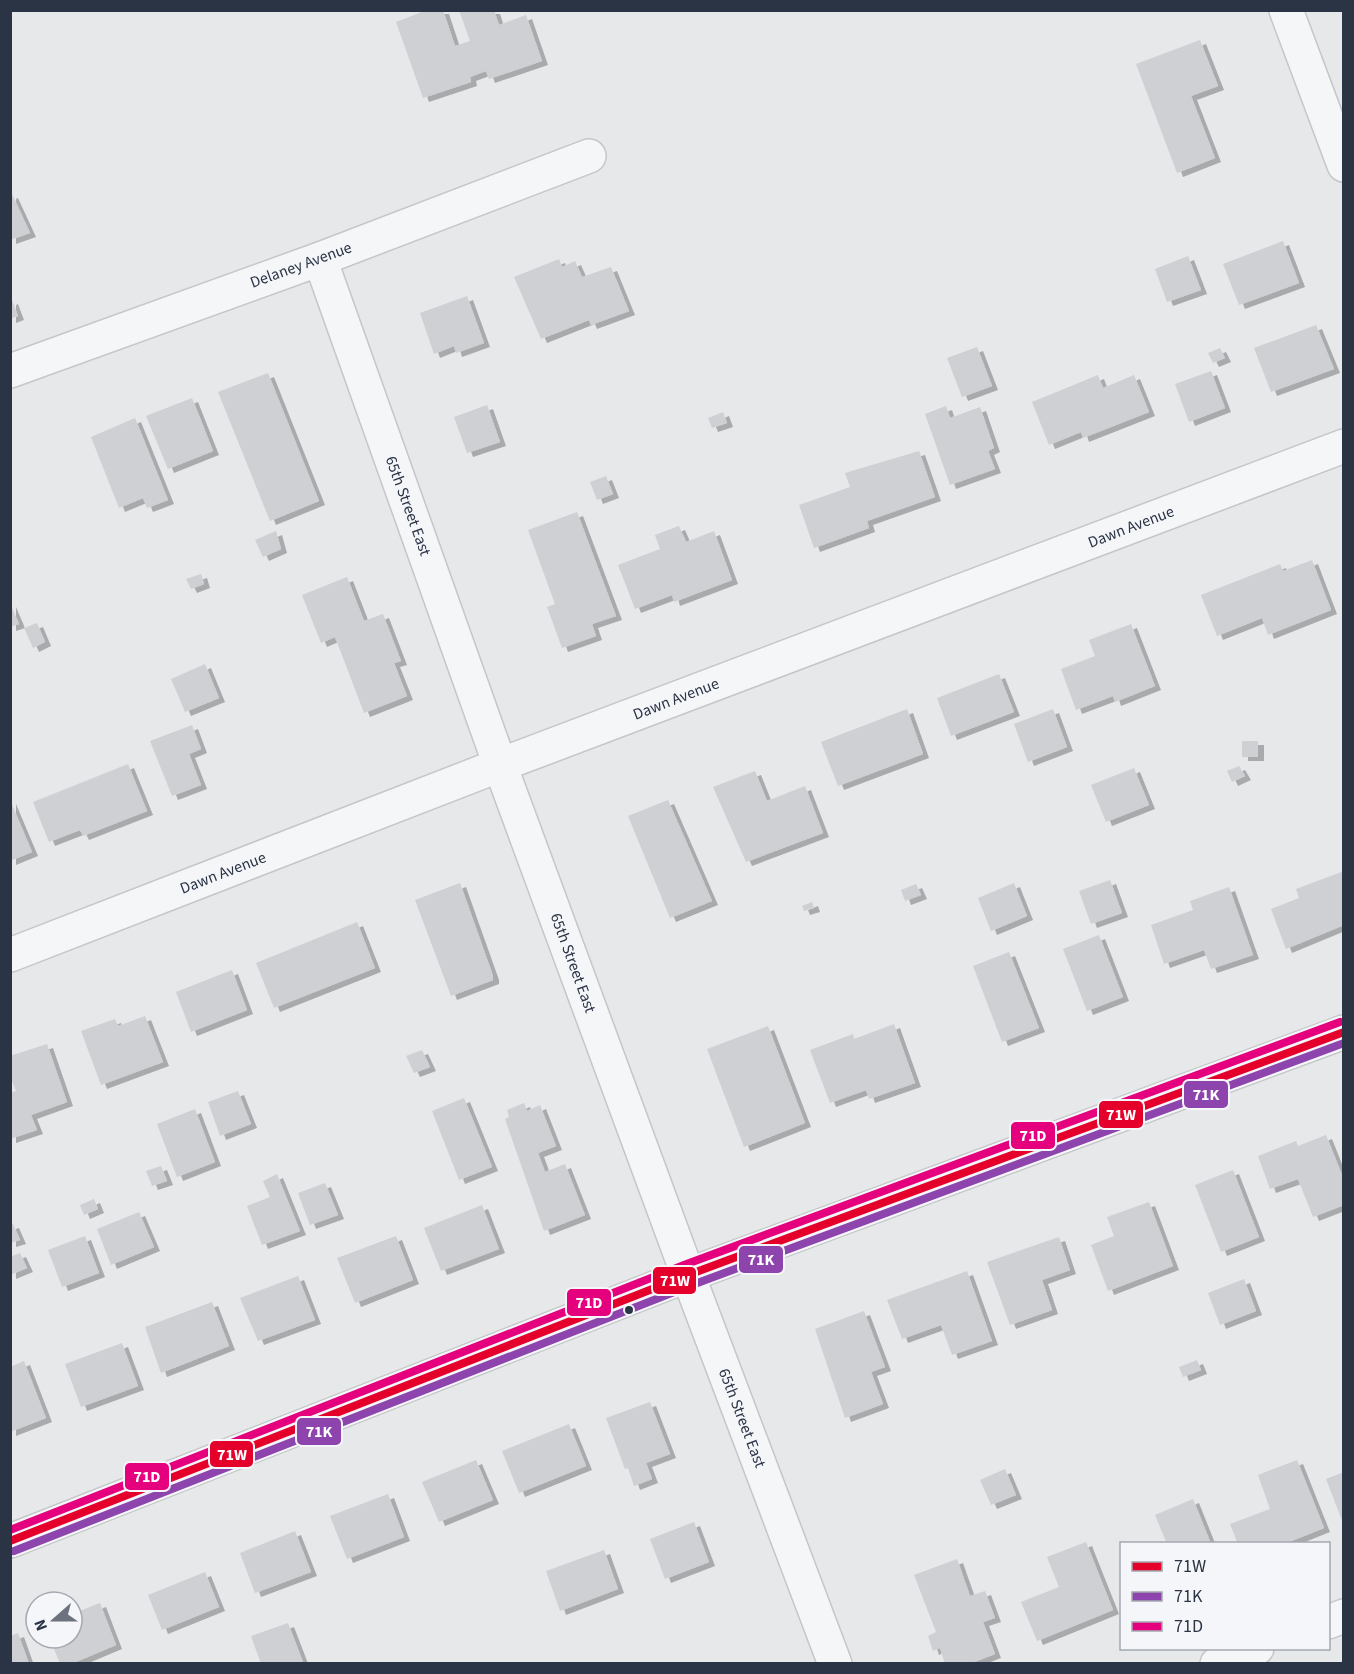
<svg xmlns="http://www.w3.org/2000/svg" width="1354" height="1674" font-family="'Source Sans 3',sans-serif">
<defs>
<filter id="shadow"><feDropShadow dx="6" dy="4" stdDeviation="0" flood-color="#0004"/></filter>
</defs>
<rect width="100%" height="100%" fill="#e6e8ea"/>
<!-- building -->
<g fill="#ced0d3" filter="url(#shadow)">
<path d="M427 10H443L455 46 470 41 459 10H494L499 25 526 15 542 61 489 79 486 71 470 77 471 82 423 98 396 22Z"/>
<path d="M1200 40 1218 86 1191 96 1215 158 1177 173 1136 64Z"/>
<path d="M12 194 30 233 10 240V195Z"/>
<path d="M1283 241 1299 283 1239 305 1223 264Z"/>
<path d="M1188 256 1201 290 1167 302 1155 269Z"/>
<path d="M559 259 562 267 575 261 582 277 611 267 629 311 591 325 589 320 541 339 514 277Z"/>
<path d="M467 296 484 343 456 353 454 346 434 354 420 313Z"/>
<path d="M12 300 18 316 10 319V301Z"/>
<path d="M1316 325 1334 369 1271 392 1254 348Z"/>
<path d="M977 347 992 386 962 397 947 358Z"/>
<path d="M1220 348 1225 358 1213 363 1208 353Z"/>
<path d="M1211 371 1225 408 1189 422 1175 384Z"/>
<path d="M268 373 319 501 270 521 218 392Z"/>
<path d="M1098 375 1103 388 1134 375 1149 412 1083 438 1081 432 1049 445 1032 402Z"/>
<path d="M192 398 213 451 168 469 146 416Z"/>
<path d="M487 405 500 442 467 453 454 417Z"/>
<path d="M946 406 950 418 980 407 994 448 988 451 995 469 950 485 925 414Z"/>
<path d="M723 412 727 423 712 428 708 418Z"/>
<path d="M135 418 168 500 147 508 143 498 119 508 91 437Z"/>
<path d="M919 451 935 497 867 521 869 528 814 548 799 505 850 487 845 473Z"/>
<path d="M606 476 613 494 597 500 590 482Z"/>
<path d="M577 512 616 616 592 624 596 636 562 648 547 607 555 604 528 530Z"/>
<path d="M679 526 686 542 714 531 732 580 674 602 672 595 635 609 618 565 660 549 655 535Z"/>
<path d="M276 531 281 549 263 557 255 540Z"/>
<path d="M1312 560 1331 610 1268 635 1262 618 1217 636 1201 595 1280 564 1283 571Z"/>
<path d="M201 574 204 584 191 589 186 579Z"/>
<path d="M347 577 364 621 383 614 401 661 394 663 407 696 364 713 335 637 321 643 302 595Z"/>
<path d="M10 603 19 624 10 627Z"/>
<path d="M37 623 45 642 33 648 24 628Z"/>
<path d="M1131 624 1155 686 1115 702 1113 696 1076 710 1061 669 1095 656 1089 640Z"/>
<path d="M205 664 219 698 185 712 171 679Z"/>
<path d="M999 674 1014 712 951 736 937 698Z"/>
<path d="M907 709 923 754 838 786 821 742Z"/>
<path d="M1053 709 1067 747 1028 762 1014 724Z"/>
<path d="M192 725 201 749 189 754 201 785 172 796 150 741Z"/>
<rect x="1242" y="741" width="16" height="16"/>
<path d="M128 764 147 811 83 836 80 830 49 842 33 802Z"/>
<path d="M1239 766 1245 776 1232 782 1227 771Z"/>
<path d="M1134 768 1149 805 1106 822 1091 785Z"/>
<path d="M755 771 767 801 805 786 823 833 746 862 713 787Z"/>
<path d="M10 800 32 852 10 861Z"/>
<path d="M668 800 712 901 670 918 628 816Z"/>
<path d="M1344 871V925L1286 949 1271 909 1299 898 1296 889Z"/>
<path d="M1110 880 1122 913 1091 924 1079 891Z"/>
<path d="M460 883 493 976V980L451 996 415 900Z"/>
<path d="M1014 883 1027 916 991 931 978 898Z"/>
<path d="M916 884 921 895 905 901 901 890Z"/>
<path d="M1229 887 1253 955 1211 969 1204 950 1164 964 1151 925 1193 910 1190 901Z"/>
<path d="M812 902 814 908 804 911 802 906Z"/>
<path d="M357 922 375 968 274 1008 256 963Z"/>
<path d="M1099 935 1123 997 1087 1011 1063 949Z"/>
<path d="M1009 952 1039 1028 1002 1042 973 966Z"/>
<path d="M232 970 247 1010 191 1032 176 992Z"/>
<path d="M145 1016 163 1062 101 1085 81 1031 115 1019 118 1026Z"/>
<path d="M894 1024 915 1083 869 1099 866 1090 830 1103 810 1050 853 1034 854 1039Z"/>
<path d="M768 1026 805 1123 744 1147 707 1049Z"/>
<path d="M47 1044 67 1102 31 1115 37 1130 10 1139V1093L16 1091 10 1076V1056Z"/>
<path d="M422 1050 430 1067 414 1073 406 1056Z"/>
<path d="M238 1091 251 1124 220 1136 208 1102Z"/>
<path d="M464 1098 492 1167 459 1180 432 1111Z"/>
<path d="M524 1103 527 1111 540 1105 556 1146 538 1153 545 1172 565 1164 585 1215 544 1231 505 1119 509 1117 507 1110Z"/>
<path d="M195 1109 215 1162 177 1177 157 1124Z"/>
<path d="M1326 1135 1344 1180V1205L1313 1217 1298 1179 1270 1189 1258 1156 1296 1141 1298 1146Z"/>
<path d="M161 1166 167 1181 152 1186 146 1171Z"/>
<path d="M1233 1170 1259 1237 1221 1252 1195 1185Z"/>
<path d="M277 1174 300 1231 262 1245 247 1206 270 1197 263 1181Z"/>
<path d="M325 1183 338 1215 310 1225 298 1193Z"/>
<path d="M94 1199 98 1209 84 1215 80 1205Z"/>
<path d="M1149 1202 1173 1266 1108 1291 1091 1245 1114 1236 1107 1217Z"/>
<path d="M482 1205 499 1249 441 1271 424 1228Z"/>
<path d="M139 1212 154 1247 111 1265 97 1229Z"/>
<path d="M13 1224 20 1240 10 1243V1225Z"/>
<path d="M85 1236 99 1273 62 1287 48 1250Z"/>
<path d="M396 1236 413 1280 355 1303 337 1258Z"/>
<path d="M1059 1237 1070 1270 1042 1280 1052 1310 1010 1325 987 1262Z"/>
<path d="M20 1253 27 1268 10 1275V1257Z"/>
<path d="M967 1271 992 1341 952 1355 941 1325 902 1339 887 1300Z"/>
<path d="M298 1276 315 1320 258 1341 240 1298Z"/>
<path d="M1244 1279 1256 1311 1220 1325 1208 1293Z"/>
<path d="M212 1302 229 1346 161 1373 145 1327Z"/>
<path d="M864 1311 885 1367 871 1372 883 1404 845 1418 815 1329Z"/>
<path d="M122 1343 138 1386 81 1407 65 1364Z"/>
<path d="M1197 1360 1201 1370 1183 1377 1179 1367Z"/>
<path d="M24 1361 46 1418 10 1432V1367Z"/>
<path d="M650 1402 670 1454 646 1463 652 1479 634 1486 628 1468 625 1469 606 1418Z"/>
<path d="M569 1424 586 1466 519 1493 502 1451Z"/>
<path d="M476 1460 493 1500 439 1522 422 1482Z"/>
<path d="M1297 1460 1324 1528 1284 1544H1238L1230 1524 1270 1509 1258 1475Z"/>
<path d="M1005 1469 1016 1495 991 1505 980 1480Z"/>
<path d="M1344 1472V1523H1343L1326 1479Z"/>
<path d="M388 1494 404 1537 347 1559 330 1516Z"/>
<path d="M1193 1499 1211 1544H1167L1155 1515Z"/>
<path d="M694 1522 709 1562 665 1579 650 1539Z"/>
<path d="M295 1531 311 1572 255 1593 240 1553Z"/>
<path d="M1086 1542 1113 1610 1037 1641 1021 1602 1059 1587 1047 1557Z"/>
<path d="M604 1550 618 1589 560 1611 546 1571Z"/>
<path d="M957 1559 970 1596 985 1591 995 1618 983 1622 995 1654 969 1664H945L940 1648 933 1651 928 1636 936 1632 914 1575Z"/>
<path d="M205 1572 219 1607 162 1630 148 1595Z"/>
<path d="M100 1603 116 1645 71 1664H60L50 1638H72V1614Z"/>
<path d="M288 1623 303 1662 261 1664 251 1636Z"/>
<path d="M18 1633 29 1664H10V1636Z"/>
</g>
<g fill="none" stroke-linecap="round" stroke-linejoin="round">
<defs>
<g id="minor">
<path d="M1286 10 1344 165"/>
<path d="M320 259 500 765 688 1275 835 1664"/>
<path d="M10 371 320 259 589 156"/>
<path d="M10 955 500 765 1344 446"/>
<path d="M10 1541 688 1275 1344 1032"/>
<path d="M1328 1622 1344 1616"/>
<path d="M1217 1664 1257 1648"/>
</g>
</defs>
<!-- minor casing -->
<use href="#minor" stroke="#c4c6c8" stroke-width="36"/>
<!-- minor -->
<use href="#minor" stroke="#f5f6f7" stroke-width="33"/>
<defs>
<path id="bus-1" d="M10 1541 688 1275 1344 1032"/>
<path id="bus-2" d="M14 1551 692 1285 1344 1043"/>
<path id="bus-3" d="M10 1530 684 1265 1340 1022"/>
</defs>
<!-- bus-1 casing -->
<use href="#bus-1" stroke="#f4f6f9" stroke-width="12"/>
<!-- bus-2 casing -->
<use href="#bus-2" stroke="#f4f6f9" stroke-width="12"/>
<!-- bus-3 casing -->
<use href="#bus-3" stroke="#f4f6f9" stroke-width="12"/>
<!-- bus-1 -->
<use href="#bus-1" stroke="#e4002b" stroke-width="8"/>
<!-- bus-2 -->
<use href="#bus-2" stroke="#8e44ad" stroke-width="8"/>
<!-- bus-3 -->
<use href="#bus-3" stroke="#e5007d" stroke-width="8"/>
</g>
<!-- markers -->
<circle fill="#2b3445" stroke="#f4f6f9" stroke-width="2" cx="629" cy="1310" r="5"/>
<g text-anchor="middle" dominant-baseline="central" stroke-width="4.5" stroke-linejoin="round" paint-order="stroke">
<!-- street labels -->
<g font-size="16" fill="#2b3445" stroke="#f4f6f9">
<text transform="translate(301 265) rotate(-20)">Delaney Avenue</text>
<text transform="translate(408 506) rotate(70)">65th Street East</text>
<text transform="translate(1131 527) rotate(-21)">Dawn Avenue</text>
<text transform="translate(676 699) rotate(-21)">Dawn Avenue</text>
<text transform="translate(223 873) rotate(-21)">Dawn Avenue</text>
<text transform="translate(573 963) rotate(70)">65th Street East</text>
<text transform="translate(742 1418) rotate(69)">65th Street East</text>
</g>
</g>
<g stroke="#f4f6f9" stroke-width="2">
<rect x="1183" y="1080" width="46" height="29" rx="6" fill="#8e44ad"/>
<rect x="1098" y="1100" width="46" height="29" rx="6" fill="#e4002b"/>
<rect x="1010" y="1121" width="46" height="29" rx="6" fill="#e5007d"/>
<rect x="738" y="1245" width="46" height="29" rx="6" fill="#8e44ad"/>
<rect x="652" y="1266" width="45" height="29" rx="6" fill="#e4002b"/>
<rect x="566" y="1288" width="46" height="29" rx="6" fill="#e5007d"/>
<rect x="296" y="1417" width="46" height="29" rx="6" fill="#8e44ad"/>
<rect x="209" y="1440" width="45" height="28" rx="6" fill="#e4002b"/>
<rect x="124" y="1462" width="46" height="29" rx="6" fill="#e5007d"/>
</g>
<g font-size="16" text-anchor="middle" font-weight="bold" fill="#fff">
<text x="1206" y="1100">71K</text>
<text x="1121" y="1120">71W</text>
<text x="1033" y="1141">71D</text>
<text x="761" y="1265">71K</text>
<text x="675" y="1286">71W</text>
<text x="589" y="1308">71D</text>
<text x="319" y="1437">71K</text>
<text x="232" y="1460">71W</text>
<text x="147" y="1482">71D</text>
</g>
<!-- border -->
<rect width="1354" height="1674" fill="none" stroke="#2b3445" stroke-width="24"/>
<!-- legend -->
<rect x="1120" y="1542" width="210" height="108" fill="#f4f6f9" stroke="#a4a8b1" stroke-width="1.5"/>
<rect x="1132" y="1562" width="30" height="9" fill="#e4002b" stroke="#a4a8b1" stroke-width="1.5"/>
<text x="1174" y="1572" font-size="18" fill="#2b3445">71W</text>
<rect x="1132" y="1592" width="30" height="9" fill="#8e44ad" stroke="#a4a8b1" stroke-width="1.5"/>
<text x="1174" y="1602" font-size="18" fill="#2b3445">71K</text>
<rect x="1132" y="1622" width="30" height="9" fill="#e5007d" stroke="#a4a8b1" stroke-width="1.5"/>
<text x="1174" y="1632" font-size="18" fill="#2b3445">71D</text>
<!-- north arrow -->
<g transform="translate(54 1620) rotate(249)"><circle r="28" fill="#f4f6f9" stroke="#a4a8b1" stroke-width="1.5"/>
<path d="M0-4.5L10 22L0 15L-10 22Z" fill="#6c737f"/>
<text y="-9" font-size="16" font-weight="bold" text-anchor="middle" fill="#2b3445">N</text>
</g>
</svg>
